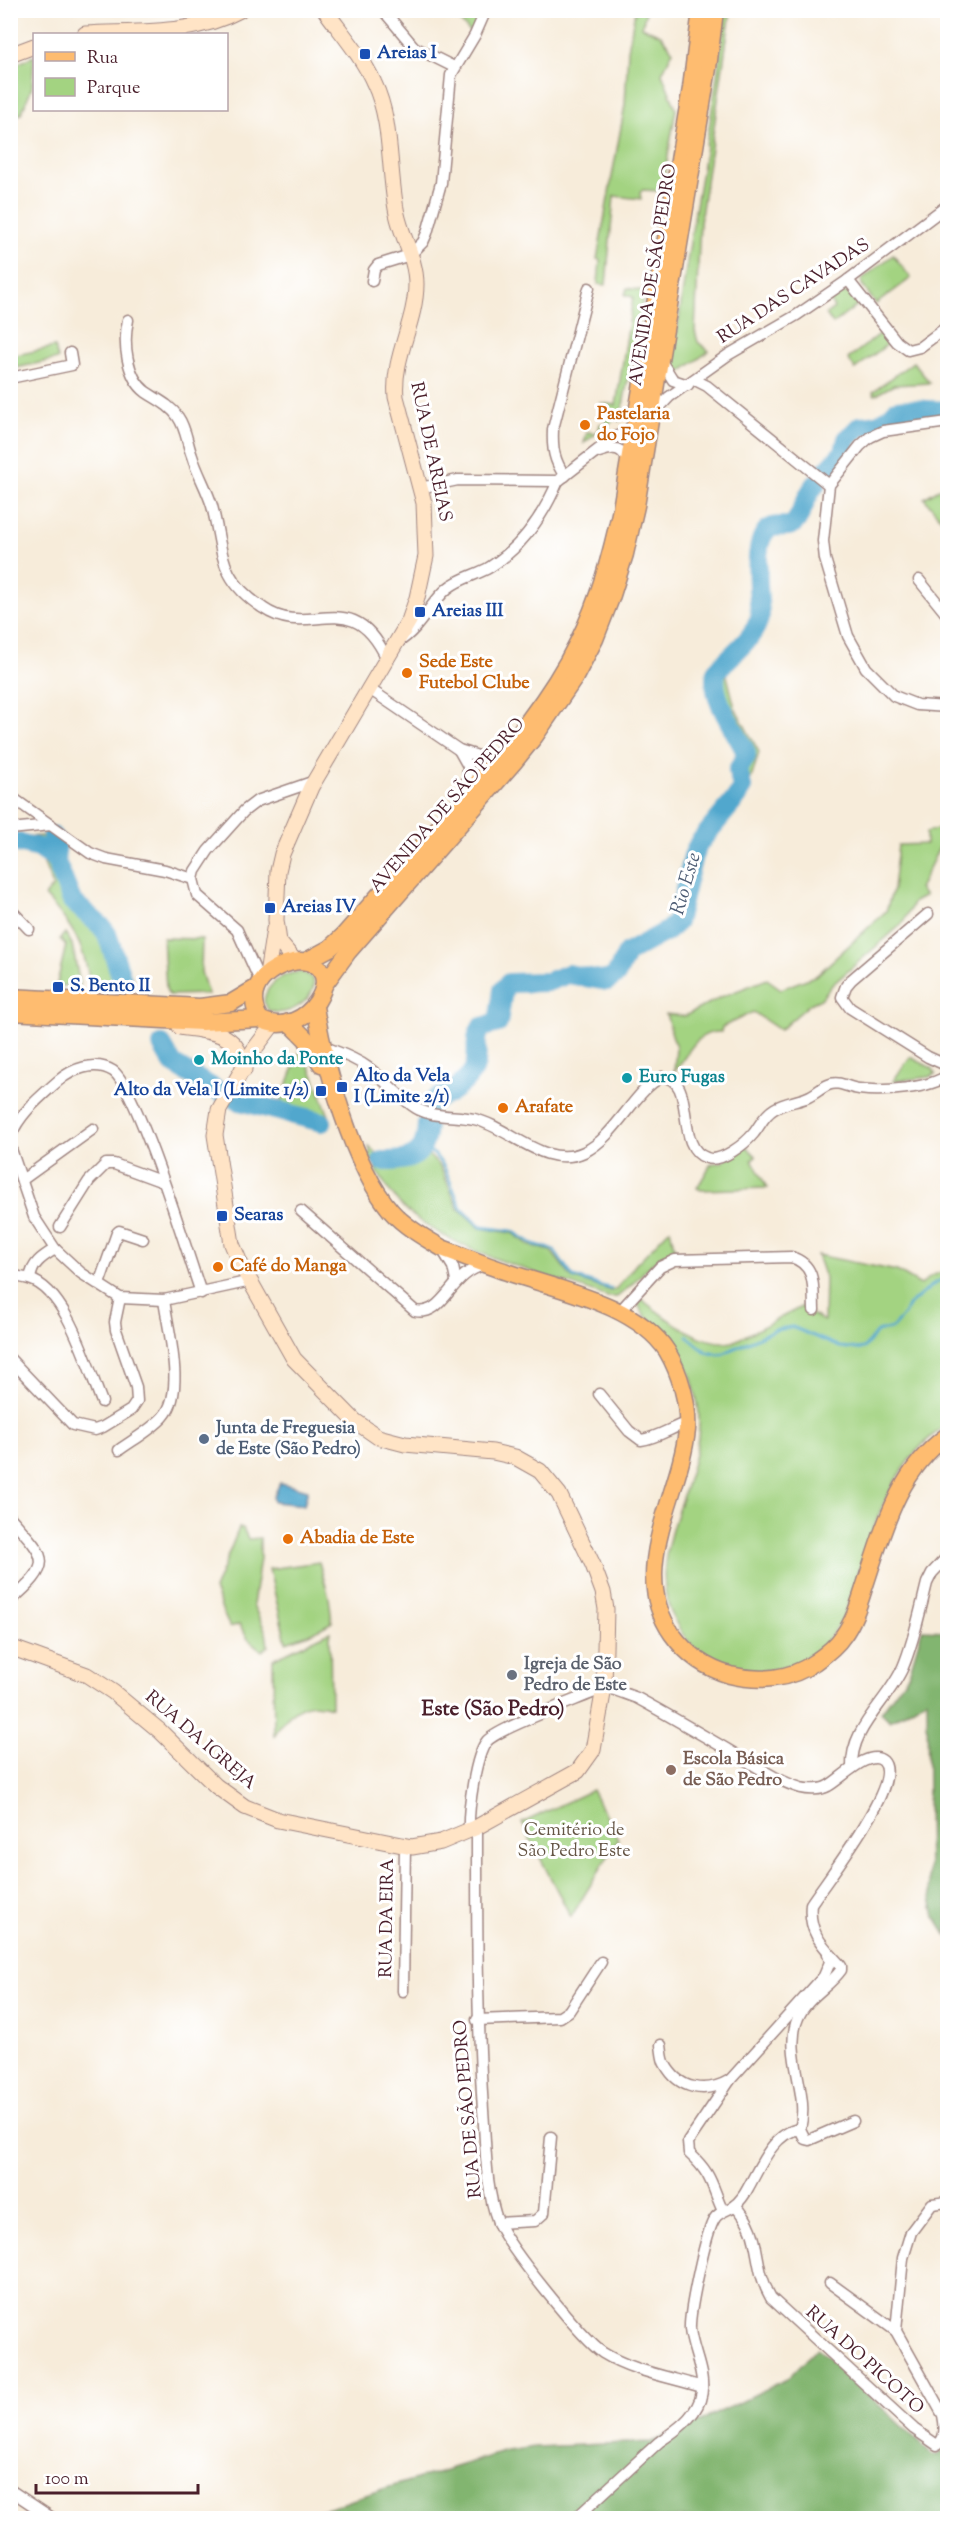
<svg xmlns="http://www.w3.org/2000/svg" width="958" height="2529" font-family="'Sorts Mill Goudy',serif">
<rect width="100%" height="100%" fill="#fff"/>
<filter id="ink" filterUnits="userSpaceOnUse"><feTurbulence type="fractalNoise" baseFrequency=".0167" numOctaves="2"/><feDisplacementMap in="SourceGraphic" scale="12" xChannelSelector="R" yChannelSelector="G"/><feConvolveMatrix kernelMatrix="1 2 1 2 8 2 1 2 1" color-interpolation-filters="sRGB"/></filter>
<filter id="wash" filterUnits="userSpaceOnUse"><feTurbulence type="fractalNoise" baseFrequency=".008" numOctaves="4" result="noise"/><feDisplacementMap in="SourceGraphic" scale="24" xChannelSelector="R" yChannelSelector="G"/><feGaussianBlur stdDeviation="1.35" result="paint"/><feColorMatrix in="noise" values="0 0 0 0 0 0 0 0 0 0 0 0 0 0 0 0 0 1.4 0 .05"/><feComposite in="paint" operator="in"/></filter>
<g filter="url(#wash)">
<rect width="100%" height="100%" fill="#f7ecda"/>
<!-- green -->
<g fill="#a3d381" stroke="#767956" stroke-width="1.5">
<path d="M450 11H483L473 35Z"/>
<path d="M635 11H646L642 27 661 35 673 51 662 73 676 109 662 191 642 190 640 193 641 199 614 196 606 285 598 284 600 260 597 259 625 105 628 50Z"/>
<path d="M725 11H731L700 223 695 331 698 342 709 351 679 373C668 364 677 334 679 320 691 217 715 115 725 11Z"/>
<path d="M34 56 32 87 21 114 17 115 11 110V67Z"/>
<path d="M893 255 911 278 876 304 862 285V279Z"/>
<path d="M627 288 645 291 620 421 615 419 584 443 587 432 596 433 599 430 600 424H605L607 413 600 412 601 403 616 405 633 297 625 295Z"/>
<path d="M842 293H849L859 304 833 324 826 314 834 308 830 301Z"/>
<path d="M881 333 889 343 855 369 848 359Z"/>
<path d="M55 347 58 359 11 369V356Z"/>
<path d="M913 362 930 383 894 385 875 395 873 392Z"/>
<path d="M947 484V526L924 498Z"/>
<path d="M725 668 735 708 759 752 751 779 743 780 742 769 750 756C745 734 702 687 725 668Z"/>
<path d="M947 826V839L940 846 919 889 925 896 914 902 902 924 832 985 821 999 810 1004 780 1030 753 1012 722 1027 721 1032C695 1030 688 1056 674 1072L676 1048 666 1014 685 1016 721 997 767 979 781 989 817 975 886 911 893 889 898 845 926 844V832Z"/>
<path d="M48 836 58 839 65 845 62 854 76 900 100 921 109 924C120 947 120 969 131 993L90 985C84 943 73 927 45 896L53 886 40 854 20 847 11 853V837Z"/>
<path d="M65 933 72 944 80 985H66L56 988 66 945 60 939Z"/>
<path d="M163 938 202 939 201 972 208 994 169 995 166 989Z"/>
<path d="M300 972C335 979 295 1023 268 1010L264 1001C266 984 283 973 300 972Z"/>
<path d="M302 1046 331 1121 303 1112 237 1098 239 1095 281 1101Z"/>
<path d="M910 1057 932 1068 936 1074 929 1077 893 1081Z"/>
<path d="M746 1146 756 1156 752 1159 767 1188 701 1190 697 1188 711 1164 722 1162Z"/>
<path d="M369 1147 382 1157V1163C398 1166 412 1162 424 1150L441 1168 458 1208 480 1228 512 1233 531 1246 551 1251 572 1278 611 1291 616 1289 636 1264 670 1229 675 1250C650 1258 641 1279 622 1293L617 1297H608C546 1274 452 1253 404 1208 389 1193 378 1174 368 1155L371 1154Z"/>
<path d="M817 1255 897 1271 921 1285 931 1276 947 1270V1425C881 1467 869 1550 843 1618 828 1644 807 1663 777 1669 752 1674 723 1668 702 1654 690 1646 683 1636 676 1623 637 1553 709 1477 698 1405 694 1385 688 1362 676 1345 666 1331 640 1318 638 1302L640 1298C664 1317 701 1347 733 1342L805 1305V1311L824 1321 825 1278Z"/>
<path d="M239 1528H243L248 1539 260 1538V1558L253 1605 266 1632 268 1646 262 1651 248 1639 239 1624 230 1627C224 1618 219 1600 214 1590Z"/>
<path d="M319 1562 329 1597 332 1622 312 1633 286 1642 269 1569Z"/>
<path d="M330 1632 331 1707C304 1698 285 1713 274 1737L273 1659Z"/>
<path d="M592 1790 618 1840 571 1917 522 1823Z"/>
</g>
<!-- forest -->
<g fill="#82b56f" stroke="#666a4d" stroke-width="1.5">
<path d="M922 1630 947 1631V1936L935 1917 929 1887 927 1699 890 1721 881 1712 909 1674Z"/>
<path d="M817 2348 932 2454H938L947 2447V2518H287L330 2508 380 2490 507 2451 535 2447 651 2442 699 2422 787 2379Z"/>
</g>
<!-- water -->
<path fill="#51a7cd" stroke="#4e637c" stroke-width="1.5" d="M280 1483 308 1490 304 1505 274 1502 273 1498Z"/>
<g fill="none" stroke-linecap="round" stroke-linejoin="round">
<!-- stream -->
<g stroke="#51a7cd" stroke-width="3">
<path d="M424 1148 434 1154 444 1167 461 1208 481 1227 512 1231 533 1244 554 1250 573 1277 611 1289"/>
<path d="M687 1336 706 1352 720 1355 774 1330 792 1327 840 1347 858 1349 864 1348 877 1332 892 1328 904 1315 908 1306 935 1283 948 1277"/>
</g>
<!-- river -->
<g stroke="#51a7cd" stroke-width="20">
<path d="M824 473 844 452 847 439 860 426C877 425 885 423 896 410 913 407 929 412 948 410"/>
<path d="M52 836 57 844 55 859"/>
<path d="M10 841 39 848 55 859 72 901 101 926 107 934 124 985"/>
<path d="M162 1045 173 1064 220 1092"/>
<path d="M236 1100 322 1122"/>
<path d="M427 1107C432 1098 443 1098 451 1092 459 1087 467 1080 472 1072 482 1058 471 1041 482 1027L498 1023 503 990 509 983 547 982 568 974 607 981 616 975 627 953 667 931 677 922 693 856 699 843 738 796 742 787 738 770 746 756V753C736 729 710 700 716 672 732 652 754 641 760 615 759 596 751 538 770 528 778 523 789 531 796 521 804 510 805 496 816 484"/>
<path d="M382 1161C414 1162 426 1155 427 1123"/>
</g>
</g>
</g>
<g filter="url(#ink)">
<g fill="none" stroke-linecap="round" stroke-linejoin="round">
<defs>
<g id="street">
<path d="M383 10 414 47 454 67"/>
<path d="M848 280 897 342 908 350 920 347 948 326"/>
<path d="M372 281 374 270 378 265 410 255 423 242 427 233 441 183 451 75 475 35 486 10"/>
<path d="M128 320C123 342 126 377 146 392 158 400 170 405 178 417 186 428 187 443 192 456 197 473 207 489 212 506 224 552 217 578 263 608 310 641 351 583 387 659"/>
<path d="M661 361 673 380 688 385"/>
<path d="M10 378 72 365 70 353"/>
<path d="M695 380 707 386 829 485"/>
<path d="M653 414 669 397 728 355 797 315 848 280 948 205"/>
<path d="M948 422 883 431 870 437 860 446 829 485 823 541 825 559 848 636 866 668 894 696 917 705 948 707"/>
<path d="M599 452C615 446 622 447 629 463"/>
<path d="M565 476C554 461 552 448 553 429L589 288"/>
<path d="M420 488 458 480 558 481 612 439 629 430 634 422"/>
<path d="M919 580 948 616"/>
<path d="M398 642C420 629 429 604 448 588 460 578 477 575 490 567 522 547 544 514 558 481"/>
<path d="M368 688 459 750 478 756 501 755"/>
<path d="M459 750 468 766 467 794"/>
<path d="M10 796 90 853 106 859 165 870 193 879"/>
<path d="M10 829 51 825"/>
<path d="M10 909 29 929"/>
<path d="M928 914 851 980 846 986 842 997 850 1008 928 1057 948 1066"/>
<path d="M260 981 237 930 197 895 193 879 195 871 208 851 244 811 257 801 315 781"/>
<path d="M322 1046C337 1052 354 1057 367 1067 385 1079 398 1097 416 1108 432 1118 456 1115 474 1119 510 1127 545 1170 584 1152 616 1137 635 1089 662 1077 698 1078 673 1148 707 1158 721 1163 745 1144 754 1133 761 1124 764 1115 774 1109 785 1102 797 1102 808 1097 815 1094 821 1088 828 1085 839 1080 848 1088 859 1089 881 1092 930 1089 948 1075"/>
<path d="M10 1137C20 1113 39 1098 58 1081 72 1069 95 1060 113 1071 137 1088 188 1255 201 1293"/>
<path d="M10 1146 34 1217 55 1249 81 1273 120 1298 164 1300 251 1281"/>
<path d="M22 1180 93 1129"/>
<path d="M301 1211 415 1311C445 1317 450 1272 485 1265"/>
<path d="M60 1227 89 1181 106 1164H114L163 1182"/>
<path d="M442 1249 453 1267 456 1281"/>
<path d="M10 1275C17 1277 23 1277 29 1279 67 1290 88 1368 102 1402"/>
<path d="M30 1279C32 1263 42 1257 55 1249"/>
<path d="M99 1284 117 1233 119 1231 143 1239"/>
<path d="M619 1312 660 1267 675 1260 791 1257C817 1265 813 1288 814 1310"/>
<path d="M10 1359 73 1425 95 1430 103 1427 131 1410 137 1401 136 1387 116 1330 115 1322 120 1298"/>
<path d="M599 1394 629 1431 641 1440C657 1438 671 1428 686 1423"/>
<path d="M119 1450C133 1440 151 1430 163 1417 186 1393 168 1330 164 1300"/>
<path d="M10 1517C46 1558 56 1562 10 1601"/>
<path d="M852 1768C850 1727 888 1702 903 1667 914 1641 920 1611 927 1583L932 1573 948 1556"/>
<path d="M477 1827C477 1922 477 2015 483 2110 486 2146 485 2188 498 2222 507 2246 583 2340 603 2353 632 2371 670 2377 702 2387"/>
<path d="M469 1830C468 1811 475 1755 487 1741 500 1727 582 1698 604 1688L615 1690 637 1698C672 1717 706 1737 740 1757 759 1768 780 1782 801 1788 809 1790 821 1790 828 1786 840 1780 869 1748 883 1761 905 1782 824 1883 811 1904 808 1933 823 1946 841 1966V1970C829 1987 806 1998 798 2018 783 2053 810 2093 800 2129"/>
<path d="M403 1991 405 1845"/>
<path d="M477 2020 560 2017 569 2011 601 1962"/>
<path d="M661 2045C662 2051 662 2059 665 2064 679 2090 706 2094 730 2080"/>
<path d="M735 2205C764 2235 751 2264 771 2298L914 2429 937 2445C947 2439 945 2425 943 2415L896 2331 903 2258 911 2232 932 2204 948 2202"/>
<path d="M723 2211C711 2185 713 2175 689 2153L688 2142 730 2080 824 1976 830 1962 828 1954"/>
<path d="M498 2223 535 2221 544 2213 551 2137"/>
<path d="M830 2283 896 2331"/>
<path d="M10 2490 52 2518"/>
<path d="M576 2518 659 2442C675 2431 693 2419 700 2400 708 2376 692 2352 690 2329 689 2313 706 2230 715 2218 719 2212 728 2210 734 2206 739 2202 745 2194 748 2188 759 2169 773 2132 800 2129L805 2139 809 2140 853 2121"/>
</g>
<g id="secondary">
<path d="M85 34C137 31 192 36 240 10"/>
<path d="M10 55 34 46"/>
<path d="M295 961 279 942 276 920 278 871 282 854 311 787 409 621 417 598 426 556 424 503 396 397C392 357 416 323 416 284 416 260 402 237 397 214 388 172 393 122 374 83 362 56 342 34 325 10"/>
<path d="M267 974 274 929"/>
<path d="M180 1027C212 1032 239 1031 244 1070"/>
<path d="M10 1647 87 1675 113 1692 160 1731 216 1786 245 1807 278 1820 412 1847 441 1842 477 1827 578 1771 593 1750 604 1688 606 1609 603 1592 593 1565 559 1494 540 1471 515 1457 493 1452 405 1444 378 1437 355 1421 294 1359 241 1265 232 1244 215 1135 219 1110 253 1051 274 1023"/>
</g>
<g id="primary">
<path d="M301 961C353 966 306 1044 260 1019 241 988 271 963 301 961Z"/>
<path d="M306 961 330 948 343 936C382 892 421 847 460 803 504 752 548 703 578 642 599 600 611 555 621 509L691 88 701 10"/>
<path d="M324 985 348 952 514 762 535 736 574 679 595 639 611 598 625 554 636 506 708 68 715 10"/>
<path d="M10 997 200 1007 231 1003 256 988"/>
<path d="M315 1007C325 1065 352 1165 391 1211 404 1226 425 1238 442 1248 464 1256 485 1265 507 1272 556 1289 637 1304 667 1351 680 1373 689 1404 687 1430 680 1497 627 1570 672 1634 687 1655 705 1668 730 1675 758 1682 791 1680 815 1662 825 1655 836 1647 843 1636 855 1620 860 1600 866 1582 884 1527 899 1470 948 1435"/>
<path d="M10 1012 202 1022 260 1019"/>
<path d="M289 1022 306 1039 321 1064"/>
</g>
</defs>
<!-- street casing -->
<use href="#street" stroke="#a08682" stroke-width="13"/>
<!-- secondary casing -->
<use href="#secondary" stroke="#a08682" stroke-width="17"/>
<!-- primary casing -->
<use href="#primary" stroke="#a08682" stroke-width="19"/>
<!-- street -->
<use href="#street" stroke="#fff" stroke-width="10"/>
<!-- secondary -->
<use href="#secondary" stroke="#ffe4c6" stroke-width="15"/>
<!-- primary -->
<use href="#primary" stroke="#febc70" stroke-width="16"/>
</g>
</g>
<!-- markers -->
<g fill="#1a4fb4" stroke="#fff" stroke-width="2">
<rect x="359" y="48" width="12" height="12" rx="3"/>
<rect x="414" y="606" width="12" height="12" rx="3"/>
<rect x="264" y="902" width="12" height="12" rx="3"/>
<rect x="52" y="981" width="12" height="12" rx="3"/>
<rect x="336" y="1081" width="12" height="12" rx="3"/>
<rect x="315" y="1085" width="12" height="12" rx="3"/>
<rect x="216" y="1210" width="12" height="12" rx="3"/>
</g>
<g fill="#e8710a" stroke="#fff" stroke-width="2">
<circle cx="585" cy="425" r="6"/>
<circle cx="407" cy="673" r="6"/>
<circle cx="503" cy="1108" r="6"/>
<circle cx="218" cy="1267" r="6"/>
<circle cx="288" cy="1539" r="6"/>
</g>
<g fill="#0f9aa8" stroke="#fff" stroke-width="2">
<circle cx="199" cy="1060" r="6"/>
<circle cx="627" cy="1078" r="6"/>
</g>
<circle fill="#5c6f8a" stroke="#fff" stroke-width="2" cx="204" cy="1439" r="6"/>
<circle fill="#6b7280" stroke="#fff" stroke-width="2" cx="512" cy="1675" r="6"/>
<circle fill="#8d6e63" stroke="#fff" stroke-width="2" cx="671" cy="1770" r="6"/>
<g text-anchor="middle" dominant-baseline="central" stroke-width="6" stroke-linejoin="round" paint-order="stroke">
<!-- transit labels -->
<g font-size="18" font-weight="bold" fill="#164399" stroke="#fff" text-anchor="start">
<text x="377" y="54">Areias I</text>
<text x="432" y="612">Areias III</text>
<text x="282" y="908">Areias IV</text>
<text x="70" y="987">S. Bento II</text>
<text x="354" y="1077">Alto da Vela<tspan x="354" dy="21">I (Limite 2/1)</tspan></text>
<text x="309" y="1091" text-anchor="end">Alto da Vela I (Limite 1/2)</text>
<text x="234" y="1216">Searas</text>
</g>
<!-- street labels -->
<g font-size="18" fill="#4a1f2b" stroke="#fff">
<text transform="translate(654 275) rotate(-81)">AVENIDA DE SÃO PEDRO</text>
<text transform="translate(794 292) rotate(-33)">RUA DAS CAVADAS</text>
<text transform="translate(430 452) rotate(78)">RUA DE AREIAS</text>
<text transform="translate(448 806) rotate(-49)">AVENIDA DE SÃO PEDRO</text>
<text transform="translate(200 1741) rotate(41)">RUA DA IGREJA</text>
<text transform="translate(388 1918) rotate(-89)">RUA DA EIRA</text>
<text transform="translate(469 2109) rotate(-95)">RUA DE SÃO PEDRO</text>
<text transform="translate(864 2361) rotate(42)">RUA DO PICOTO</text>
</g>
<!-- food labels -->
<g font-size="18" font-weight="bold" fill="#c56008" stroke="#fff" text-anchor="start">
<text x="597" y="415">Pastelaria<tspan x="597" dy="21">do Fojo</tspan></text>
<text x="419" y="663">Sede Este<tspan x="419" dy="21">Futebol Clube</tspan></text>
<text x="515" y="1108">Arafate</text>
<text x="230" y="1267">Café do Manga</text>
<text x="300" y="1539">Abadia de Este</text>
</g>
<!-- culture labels -->
<g font-size="18" font-weight="bold" fill="#0d838f" stroke="#fff" text-anchor="start">
<text x="211" y="1060">Moinho da Ponte</text>
<text x="639" y="1078">Euro Fugas</text>
</g>
<!-- service labels -->
<g font-size="18" font-weight="bold" fill="#4e5e75" stroke="#fff" text-anchor="start">
<text x="216" y="1429">Junta de Freguesia<tspan x="216" dy="21">de Este (São Pedro)</tspan></text>
</g>
<!-- worship labels -->
<g font-size="18" font-weight="bold" fill="#5b616d" stroke="#fff" text-anchor="start">
<text x="524" y="1665">Igreja de São<tspan x="524" dy="21">Pedro de Este</tspan></text>
</g>
<!-- education labels -->
<g font-size="18" font-weight="bold" fill="#785e54" stroke="#fff" text-anchor="start">
<text x="683" y="1760">Escola Básica<tspan x="683" dy="21">de São Pedro</tspan></text>
</g>
<!-- park labels -->
<g font-size="18" fill="#655545" stroke="#fff">
<text x="574" y="1831">Cemitério de<tspan x="574" dy="21">São Pedro Este</tspan></text>
</g>
<!-- water labels -->
<g font-size="20" font-style="italic" fill="#4d5c74" stroke="#fff">
<text transform="translate(687 884) rotate(-74)">Rio Este</text>
</g>
<!-- quarter labels -->
<g font-size="21" font-weight="bold" fill="#4a1f2b" stroke="#fff">
<text x="493" y="1710">Este (São Pedro)</text>
</g>
</g>
<!-- margin -->
<rect width="958" height="2529" fill="none" stroke="#fff" stroke-width="36"/>
<!-- legend -->
<rect x="33" y="33" width="195" height="78" fill="#ffffff" stroke="#b7a5aa" stroke-width="1.5"/>
<rect x="45" y="52" width="30" height="9" fill="#febc70" stroke="#b7a5aa" stroke-width="1.5"/>
<text x="87" y="63" font-size="18" fill="#4a1f2b">Rua</text>
<rect x="45" y="78" width="30" height="18" fill="#a3d381" stroke="#b7a5aa" stroke-width="1.5"/>
<text x="87" y="93" font-size="18" fill="#4a1f2b">Parque</text>
<!-- scale -->
<path d="M36 2484v9h162v-9" fill="none" stroke="#4a1f2b" stroke-width="3"/>
<text x="45" y="2484" font-size="18" fill="#4a1f2b" stroke="#ffffff" stroke-width="4.5" paint-order="stroke">100 m</text>
</svg>
